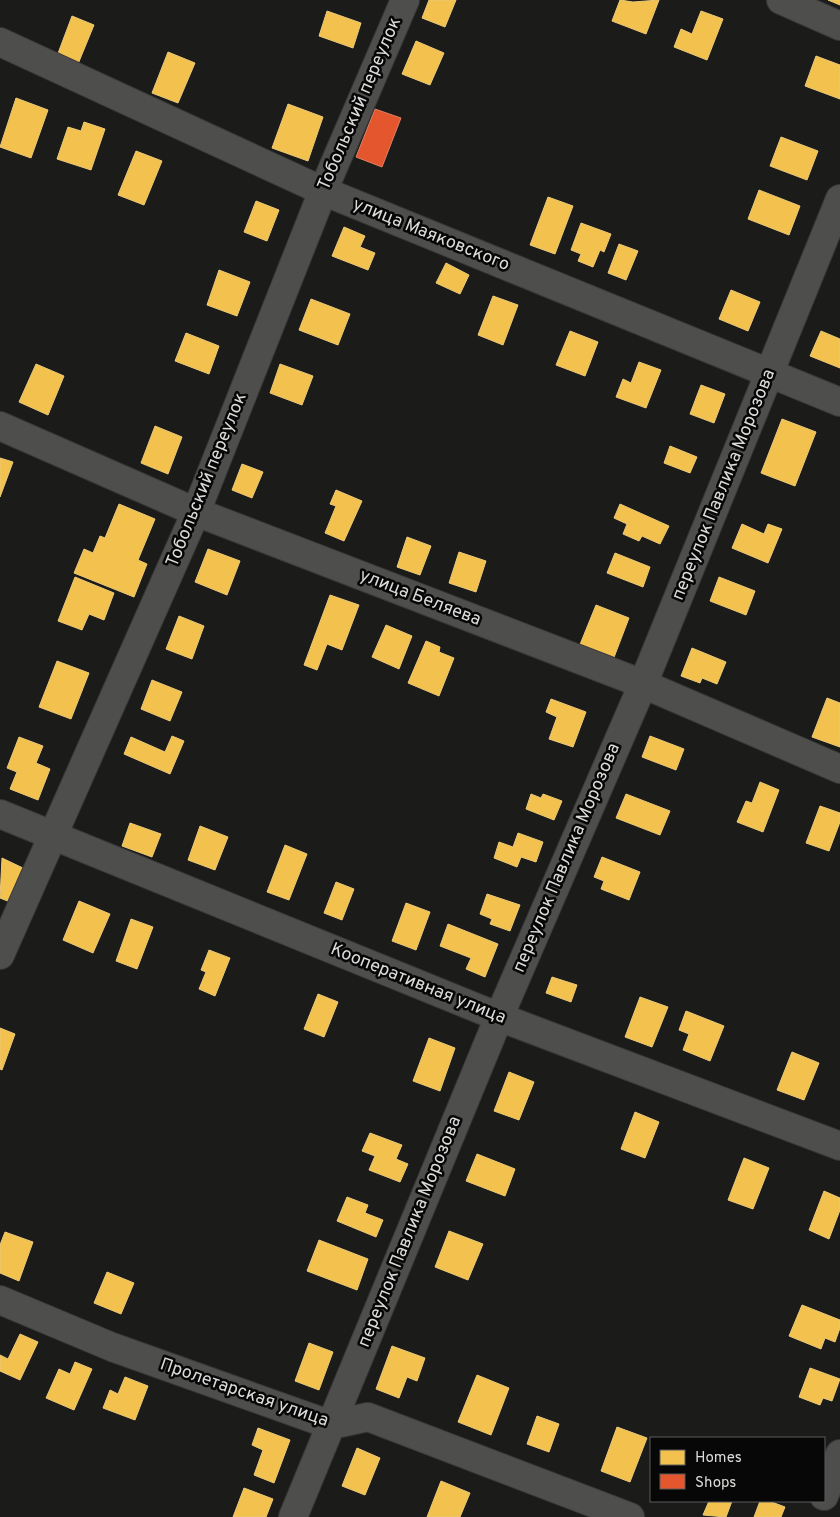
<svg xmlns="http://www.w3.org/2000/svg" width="840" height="1517" font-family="Overpass,sans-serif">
<rect width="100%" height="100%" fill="#1b1b1a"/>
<!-- homes -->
<g fill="#f2c14e" stroke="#ebc978">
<path d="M429 0H456L445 27 422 18Z"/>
<path d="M620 0 633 2 659 0 646 34 612 21Z"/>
<path d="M828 0H840V5Z"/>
<path d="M327 11 361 23 353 48 319 36Z"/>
<path d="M701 11 723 19 707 60 674 47 681 29 692 34Z"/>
<path d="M72 16 94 25 78 64 57 56Z"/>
<path d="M416 41 444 53 430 85 402 74Z"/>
<path d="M168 52 195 63 178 103 152 93Z"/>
<path d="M816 56 840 65V99L805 86Z"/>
<path d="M16 98 48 110 31 158 0 147Z"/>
<path d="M288 104 323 117 308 161 272 148Z"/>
<path d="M84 122 105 129 91 170 57 159 68 127 81 131Z"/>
<path d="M781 137 818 151 807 180 770 166Z"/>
<path d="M136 151 162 161 144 205 118 195Z"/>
<path d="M759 190 800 206 789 235 748 219Z"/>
<path d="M548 197 573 206 555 254 530 245Z"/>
<path d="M256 201 279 210 267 241 244 232Z"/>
<path d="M581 223 611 234 604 252 600 250 593 267 578 261 581 254 571 250Z"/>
<path d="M344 227 365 236 360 247 375 253 368 270 332 256Z"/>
<path d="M619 244 638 251 626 280 608 273Z"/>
<path d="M446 263 469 275 460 294 436 283Z"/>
<path d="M219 270 250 282 237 316 207 305Z"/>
<path d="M731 290 760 302 748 331 719 319Z"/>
<path d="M493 296 518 305 503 345 478 335Z"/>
<path d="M311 299 350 314 338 345 299 330Z"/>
<path d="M570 331 598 342 585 376 556 365Z"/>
<path d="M821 331 840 339V368L810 356Z"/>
<path d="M186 333 219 346 209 374 175 361Z"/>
<path d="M639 362 661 370 646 408 616 397 623 379 631 383Z"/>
<path d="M36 364 64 376 48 415 19 402Z"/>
<path d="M280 364 313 376 302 405 270 393Z"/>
<path d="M701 385 725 394 714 423 690 414Z"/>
<path d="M782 419 816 432 795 486 761 473Z"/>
<path d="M155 426 182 437 168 474 141 463Z"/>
<path d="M670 446 697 457 690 473 664 463Z"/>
<path d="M0 458 13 462 0 497Z"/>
<path d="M242 464 263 472 252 498 232 490Z"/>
<path d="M336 490 362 501 344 541 325 533 336 506 330 504Z"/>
<path d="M119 504 155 519 138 560 147 564 134 597 74 573 84 549 93 553 100 536 105 538Z"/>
<path d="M620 504 669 526 660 544 642 536 639 541 623 534 627 524 614 518Z"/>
<path d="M742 524 764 534 768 524 782 529 768 563 732 548Z"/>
<path d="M407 537 431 546 420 575 397 567Z"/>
<path d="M208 549 240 561 227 595 195 582Z"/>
<path d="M459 552 486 561 476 592 449 583Z"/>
<path d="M615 553 650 567 643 587 607 573Z"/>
<path d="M75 577 114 593 104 620 89 614 82 630 58 621Z"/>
<path d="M719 577 755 591 746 615 710 601Z"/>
<path d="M330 595 359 605 342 650 327 644 317 670 304 665Z"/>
<path d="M596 605 629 618 613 660 579 647Z"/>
<path d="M179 616 204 626 192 659 166 649Z"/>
<path d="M386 625 412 636 399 669 372 657Z"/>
<path d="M426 641 440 647 439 652 454 658 439 696 408 683Z"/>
<path d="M692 648 726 662 717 684 702 678 700 683 681 676Z"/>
<path d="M57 661 89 673 71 719 39 707Z"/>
<path d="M152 680 182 692 170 721 141 709Z"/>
<path d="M827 698 840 703V747L812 737Z"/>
<path d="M551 699 586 712 573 747 549 739 557 717 546 712Z"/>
<path d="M172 736 184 741 170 774 124 754 131 737 165 752Z"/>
<path d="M650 736 684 749 676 770 642 757Z"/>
<path d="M19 737 43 746 36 763 50 769 38 800 10 789 17 772 7 768Z"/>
<path d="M760 782 779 790 763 832 737 822 746 801 752 803Z"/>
<path d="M531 794 541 798 543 794 562 801 554 820 526 809Z"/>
<path d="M626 794 670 811 660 835 616 818Z"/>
<path d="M820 806 840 813V822L829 851 806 843Z"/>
<path d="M130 823 161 834 152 857 122 846Z"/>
<path d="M200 826 228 837 215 870 188 860Z"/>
<path d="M518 833 543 842 536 862 521 857 517 867 494 858 499 842 513 847Z"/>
<path d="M285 845 307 854 289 900 267 892Z"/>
<path d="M602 857 640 872 629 900 601 889 604 881 594 877Z"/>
<path d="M2 858 25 869 10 902 0 898Z"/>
<path d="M336 882 354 889 342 920 324 913Z"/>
<path d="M487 894 520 905 510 931 490 924 492 919 480 914Z"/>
<path d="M79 901 110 914 93 953 63 940Z"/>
<path d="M406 903 430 912 416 950 392 941Z"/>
<path d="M131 919 153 927 137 969 116 961Z"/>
<path d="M448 924 498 944 485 977 466 969 471 958 440 946Z"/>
<path d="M209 950 230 958 215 996 199 989 206 972 201 970Z"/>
<path d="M552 977 577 985 571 1002 546 993Z"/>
<path d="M318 994 338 1002 324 1037 304 1029Z"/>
<path d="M640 997 668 1007 652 1047 625 1037Z"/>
<path d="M686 1011 724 1026 710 1061 683 1050 689 1034 679 1030Z"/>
<path d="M0 1028 15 1034 2 1070 0 1069Z"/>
<path d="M429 1038 455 1048 440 1091 413 1081Z"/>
<path d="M792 1052 819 1063 804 1100 777 1090Z"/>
<path d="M509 1072 534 1082 519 1120 494 1111Z"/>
<path d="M635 1112 659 1122 645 1158 621 1149Z"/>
<path d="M370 1133 402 1145 396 1159 408 1164 400 1182 369 1170 375 1156 362 1151Z"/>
<path d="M477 1154 515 1169 505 1196 466 1181Z"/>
<path d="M744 1158 769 1168 753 1209 728 1200Z"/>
<path d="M824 1191 840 1198V1210L829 1239 809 1230Z"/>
<path d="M347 1197 368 1205 365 1213 383 1220 376 1237 337 1221Z"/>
<path d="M449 1231 483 1244 468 1280 435 1267Z"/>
<path d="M5 1232 33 1242 19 1281 0 1273V1245Z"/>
<path d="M319 1240 368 1259 357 1290 307 1271Z"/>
<path d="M107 1272 134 1283 121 1314 94 1303Z"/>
<path d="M802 1305 840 1320V1328L835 1342 825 1338 821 1349 789 1336Z"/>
<path d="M20 1334 38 1342 20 1380 0 1371V1355L8 1359Z"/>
<path d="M309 1343 333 1352 319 1390 295 1381Z"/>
<path d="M392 1346 425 1358 417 1381 407 1377 399 1398 376 1389Z"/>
<path d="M75 1362 92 1369 74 1410 46 1398 59 1369 70 1374Z"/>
<path d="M810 1368 840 1379 832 1401 823 1398 820 1405 799 1397Z"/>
<path d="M477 1375 509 1388 491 1435 458 1422Z"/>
<path d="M125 1377 148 1386 135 1420 103 1408 110 1390 118 1394Z"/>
<path d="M537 1416 559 1424 549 1452 527 1444Z"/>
<path d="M617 1427 647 1438 630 1482 601 1471Z"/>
<path d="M258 1428 290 1440 274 1483 254 1475 263 1450 252 1445Z"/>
<path d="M357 1448 380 1458 365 1495 342 1486Z"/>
<path d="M441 1481 470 1493 460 1517H427Z"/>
<path d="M244 1488 273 1499 266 1517H233Z"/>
<path d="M709 1501H732L726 1517 703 1515Z"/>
<path d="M760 1501H769L785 1507 781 1517H754Z"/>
</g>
<!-- shops -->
<path fill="#e4572e" stroke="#e17f62" d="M375 109 401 118 382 167 356 157Z"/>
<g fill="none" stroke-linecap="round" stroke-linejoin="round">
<defs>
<g id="minor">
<path d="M781 0 840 26"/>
<path d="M0 42 323 191 840 402"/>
<path d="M0 426 196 512 643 684 840 769"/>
<path d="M0 814 499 1017 840 1146"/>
<path d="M0 955 196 512 323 191 405 0"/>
<path d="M0 1300 112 1347 331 1425 368 1417 630 1517"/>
<path d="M824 1496 840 1454"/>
<path d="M293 1517 499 1017 643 684 840 199"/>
</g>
</defs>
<!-- minor casing -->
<use href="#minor" stroke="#383838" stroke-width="30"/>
<!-- minor -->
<use href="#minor" stroke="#4e4f4d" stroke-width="28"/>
</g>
<g text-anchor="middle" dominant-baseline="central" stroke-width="5" stroke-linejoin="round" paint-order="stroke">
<!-- street labels -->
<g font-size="18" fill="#dbdcda" stroke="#060706">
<text transform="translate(360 104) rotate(-67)">Тобольский переулок</text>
<text transform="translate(431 235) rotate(22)">улица Маяковского</text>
<text transform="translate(207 480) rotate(-68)">Тобольский переулок</text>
<text transform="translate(724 485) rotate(-68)">переулок Павлика Морозова</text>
<text transform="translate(420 598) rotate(21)">улица Беляева</text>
<text transform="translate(567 858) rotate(-67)">переулок Павлика Морозова</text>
<text transform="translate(418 984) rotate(22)">Кооперативная улица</text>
<text transform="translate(410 1232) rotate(-68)">переулок Павлика Морозова</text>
<text transform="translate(244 1393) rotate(19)">Пролетарская улица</text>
</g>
</g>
<!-- legend -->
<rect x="650" y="1437" width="175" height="65" fill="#060706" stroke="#5b5c5b"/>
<rect x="660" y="1450" width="25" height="15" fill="#f2c14e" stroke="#5b5c5b"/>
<text x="695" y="1462" font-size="15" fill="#dbdcda">Homes</text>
<rect x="660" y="1474" width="25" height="15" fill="#e4572e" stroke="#5b5c5b"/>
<text x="695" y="1487" font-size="15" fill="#dbdcda">Shops</text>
</svg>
